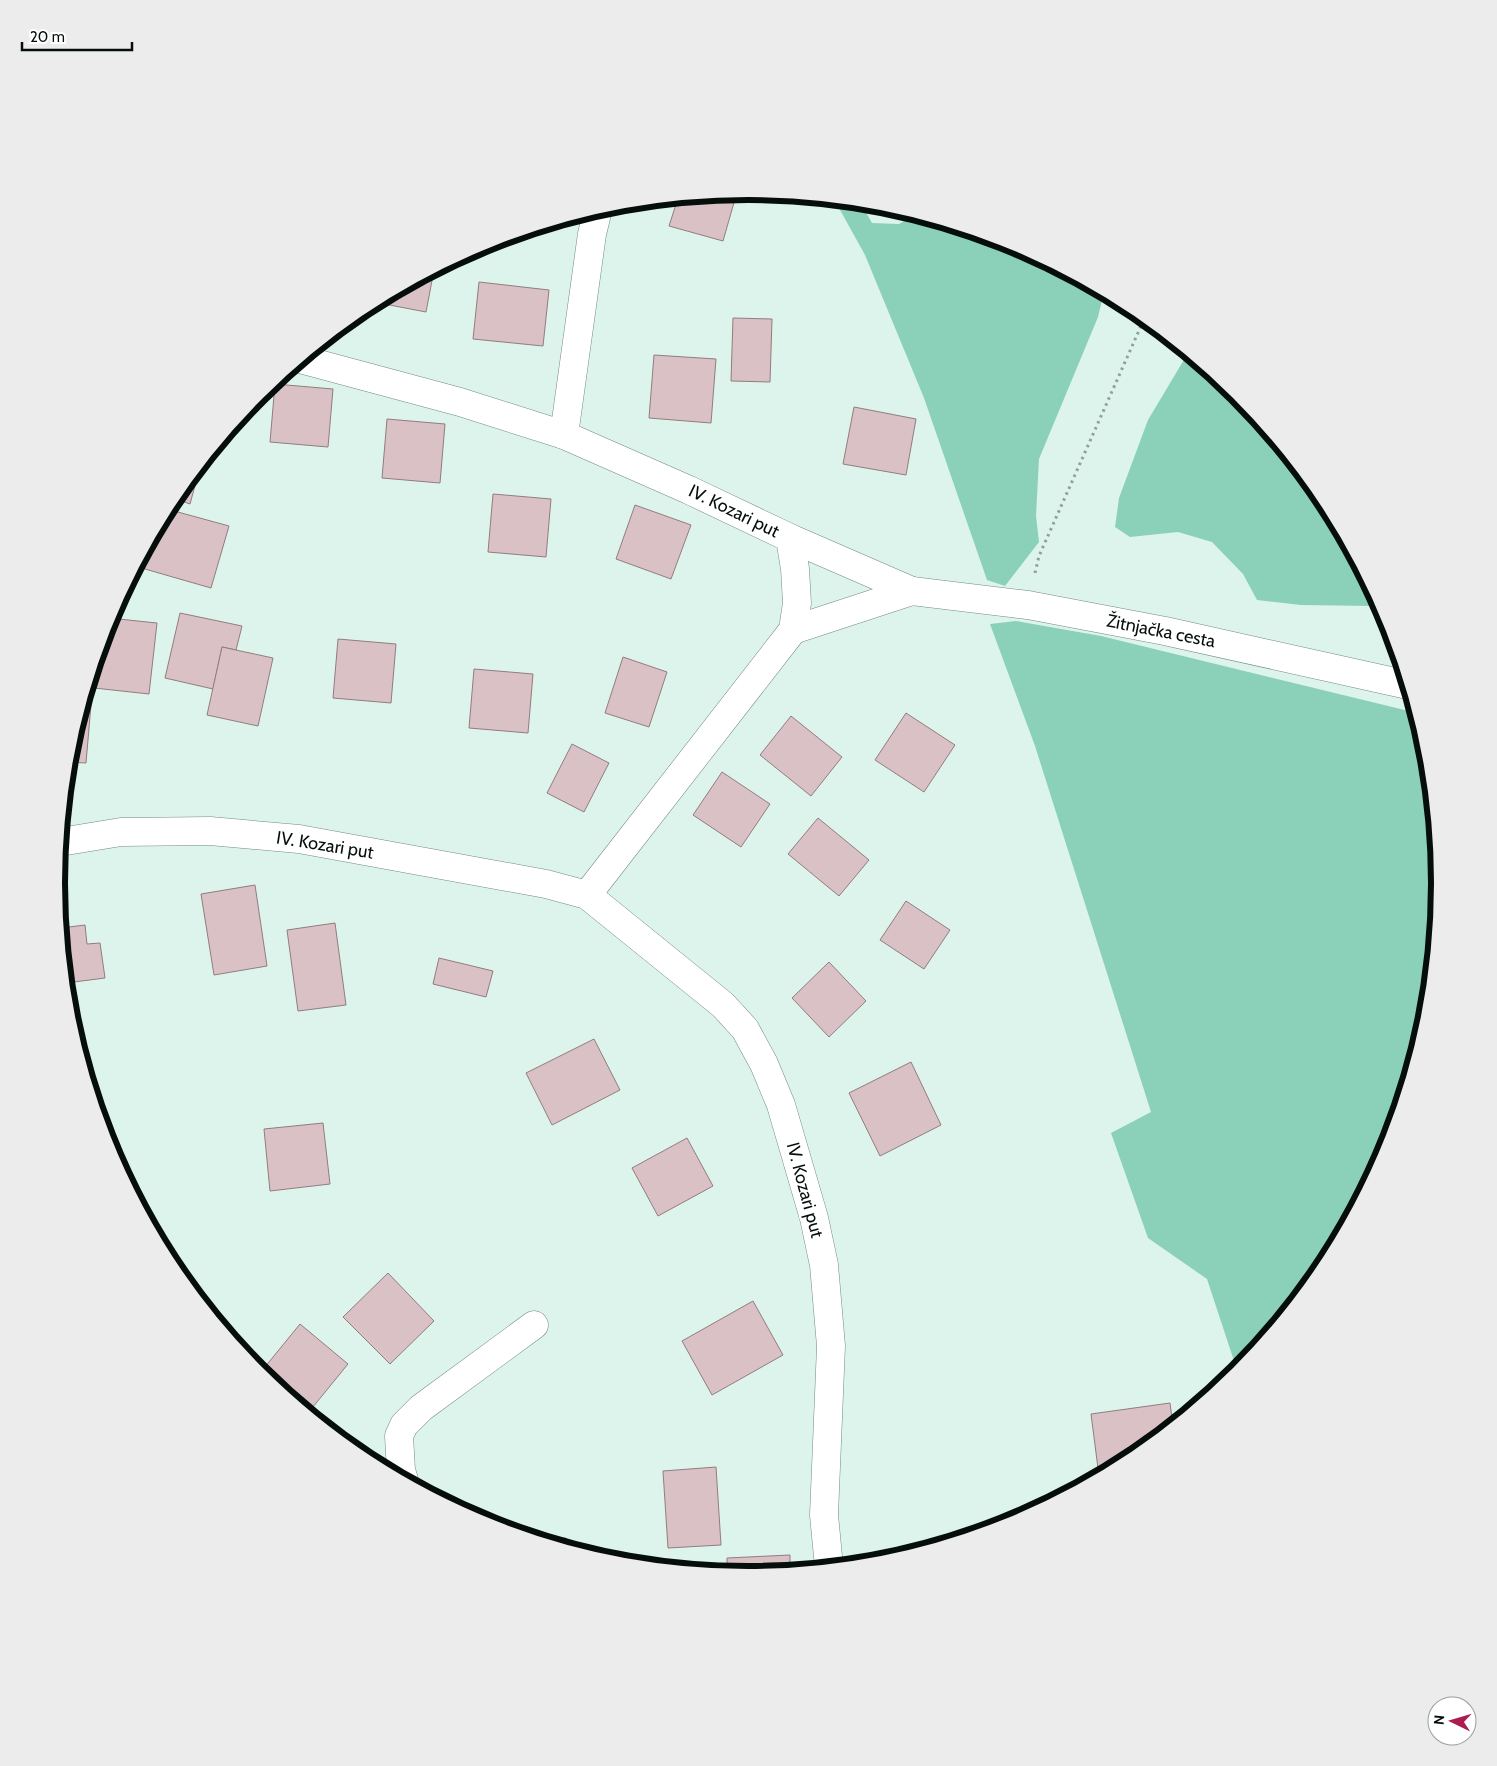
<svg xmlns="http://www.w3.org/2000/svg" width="1497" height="1766" font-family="Cabin,sans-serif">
<rect width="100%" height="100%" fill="#dcf4eb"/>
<!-- green -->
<g fill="#8bd1ba">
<path d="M834 199 860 202 872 223 899 224 917 214 1014 244 1104 292 1098 317 1039 459 1036 516 1039 542 1005 586 987 580 924 398 865 255Z"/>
<path d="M1188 353 1238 394 1324 499 1385 613 1371 606 1301 605 1257 600 1243 574 1212 542 1178 532 1130 537 1115 527 1119 498 1148 420Z"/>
<path d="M1016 621 1101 636 1417 713 1428 748 1441 883 1427 1018 1388 1148 1324 1268 1238 1373 1224 1384 1221 1371 1236 1367 1207 1279 1148 1238 1111 1133 1151 1112 1035 746 990 624Z"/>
</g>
<!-- building -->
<g fill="#dac1c6" stroke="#927c80">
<path d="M737 192 723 241 669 226 678 198Z"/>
<path d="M434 270 426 312 374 302Z"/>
<path d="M479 282 549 290 543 346 473 339Z"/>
<path d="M733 318 772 319 770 382 731 381Z"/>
<path d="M654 355 716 359 711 423 649 418Z"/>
<path d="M275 384 333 389 328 447 270 442Z"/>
<path d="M854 407 916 419 906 475 843 464Z"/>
<path d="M387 419 445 424 440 483 382 478Z"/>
<path d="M201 464 190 504 173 498Z"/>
<path d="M493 494 551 499 546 557 488 552Z"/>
<path d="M635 505 691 525 671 579 616 559Z"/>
<path d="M167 509 229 526 211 588 138 567 140 561Z"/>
<path d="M180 613 242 626 236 650 222 647 213 689 165 678Z"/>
<path d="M109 618 157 623 149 694 94 688 98 654Z"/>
<path d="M338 639 396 644 391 703 333 698Z"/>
<path d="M222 647 273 658 258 726 207 715Z"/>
<path d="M623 657 667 672 649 727 605 713Z"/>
<path d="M474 669 533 674 528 733 469 728Z"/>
<path d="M83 704 91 705 86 763 68 762 70 748Z"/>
<path d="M906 713 955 745 924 792 875 760Z"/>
<path d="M791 716 842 757 811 796 760 755Z"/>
<path d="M572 744 609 763 584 812 547 793Z"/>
<path d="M722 772 770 804 741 847 693 815Z"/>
<path d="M818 818 869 860 839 896 788 854Z"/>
<path d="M255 885 267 966 214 975 201 894Z"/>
<path d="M906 901 950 930 924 969 880 940Z"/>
<path d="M335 923 346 1005 298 1011 287 930Z"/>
<path d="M85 925 87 944 100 943 105 978 66 983 61 928Z"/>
<path d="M439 958 493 971 486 997 433 984Z"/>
<path d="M829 962 866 1001 829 1037 792 998Z"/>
<path d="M594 1039 620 1090 552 1125 526 1073Z"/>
<path d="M911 1062 941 1125 880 1156 849 1093Z"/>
<path d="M323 1123 330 1184 270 1191 264 1129Z"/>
<path d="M687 1138 713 1186 658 1216 632 1168Z"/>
<path d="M388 1273 434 1321 390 1364 343 1317Z"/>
<path d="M753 1301 783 1355 712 1395 682 1341Z"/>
<path d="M300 1324 348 1364 308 1413 260 1373Z"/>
<path d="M1170 1403 1173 1426 1133 1459 1099 1476 1091 1414Z"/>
<path d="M716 1467 721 1545 668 1548 663 1471Z"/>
<path d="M566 1538 567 1548 540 1540Z"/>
<path d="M790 1555V1571L748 1575 727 1573V1558Z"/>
</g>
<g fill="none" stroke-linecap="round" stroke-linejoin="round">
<defs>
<g id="minor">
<path d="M300 359 460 402 564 435 689 490 790 538 795 569 797 603 793 630 587 895"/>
<path d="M564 435 592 234 598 209"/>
<path d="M790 538 912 591 793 630"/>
<path d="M912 591 1028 605 1165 631 1408 685"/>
<path d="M60 842 121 832 210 831 299 839 546 884 587 895 723 1005 745 1029 764 1064 781 1105 814 1218 824 1265 831 1346 824 1515 829 1567"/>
<path d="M404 1480 401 1470 399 1436 404 1425 421 1408 534 1325"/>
</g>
</defs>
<!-- minor casing -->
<use href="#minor" stroke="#748a82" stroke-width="29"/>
<!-- path -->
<path stroke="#8ea09a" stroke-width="3" stroke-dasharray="2.5 4" stroke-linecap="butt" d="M1035 573 1039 556 1145 317"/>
<!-- minor -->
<use href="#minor" stroke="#fff" stroke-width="28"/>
</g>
<g text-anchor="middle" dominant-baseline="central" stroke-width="4.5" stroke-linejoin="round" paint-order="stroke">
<!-- street labels -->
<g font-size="18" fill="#060e0b" stroke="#fff">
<text transform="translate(734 511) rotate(26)">IV. Kozari put</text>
<text transform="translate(1161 631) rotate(11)">Žitnjačka cesta</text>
<text transform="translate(325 845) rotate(9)">IV. Kozari put</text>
<text transform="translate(805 1190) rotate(75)">IV. Kozari put</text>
</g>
</g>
<!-- crop -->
<path d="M0 0H1497V1766H0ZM65 883a683 683 0 1 1 1366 0a683 683 0 1 1-1366 0Z" fill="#ebeceb" fill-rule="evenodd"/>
<path fill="none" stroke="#060e0b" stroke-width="6" d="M65 883a683 683 0 1 1 1366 0a683 683 0 1 1-1366 0Z"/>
<!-- north arrow -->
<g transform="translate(1452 1721) rotate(275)"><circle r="24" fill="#ffffff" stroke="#9b9f9d"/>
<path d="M0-4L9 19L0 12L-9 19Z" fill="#ac1c51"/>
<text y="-8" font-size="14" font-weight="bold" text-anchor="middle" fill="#060e0b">N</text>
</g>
<!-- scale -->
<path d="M22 42v8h110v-8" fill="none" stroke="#060e0b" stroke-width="2.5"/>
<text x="30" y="42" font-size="15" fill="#060e0b" stroke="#ffffff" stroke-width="4" paint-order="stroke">20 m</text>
</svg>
